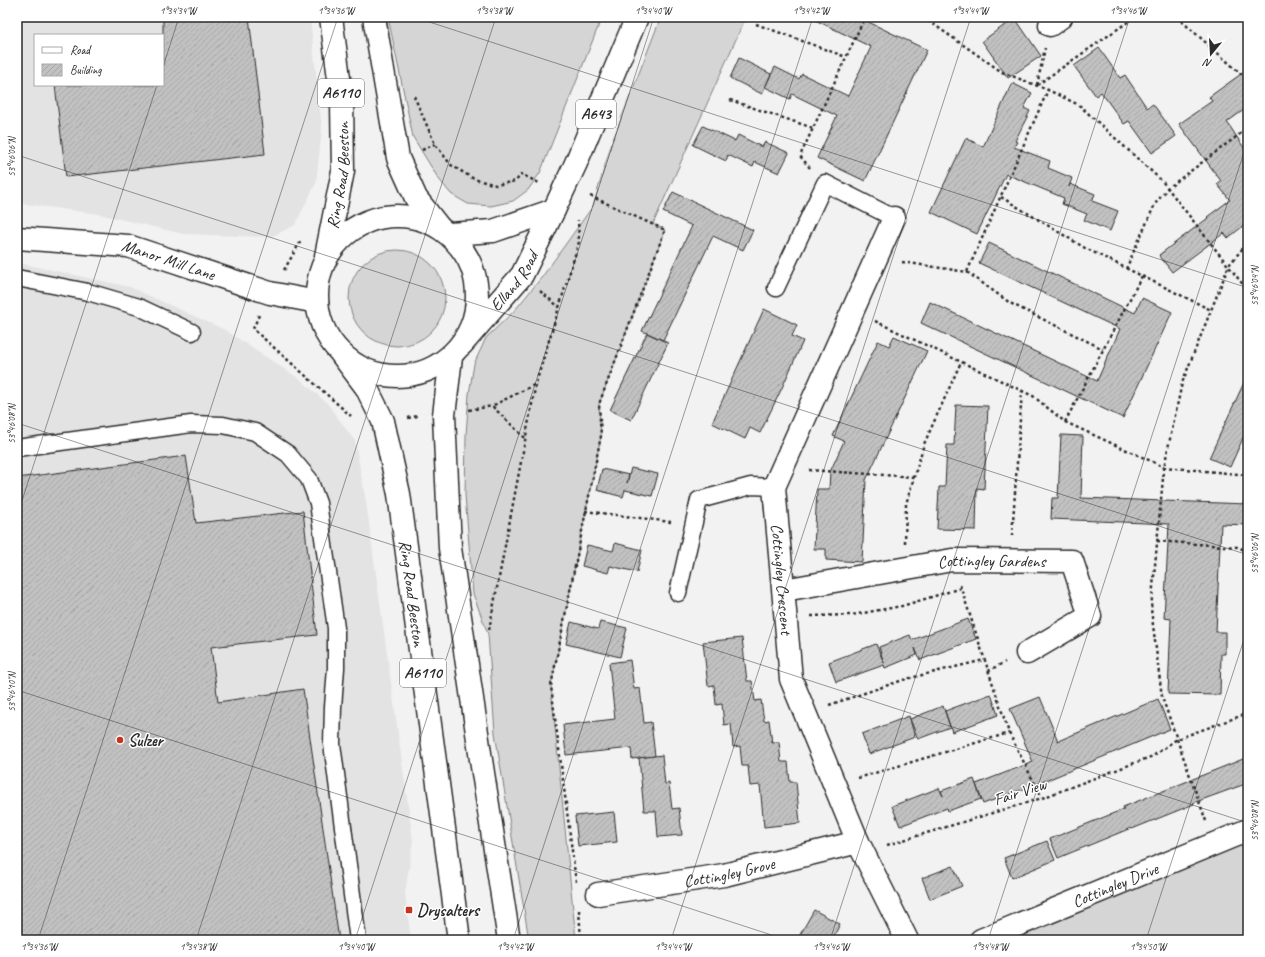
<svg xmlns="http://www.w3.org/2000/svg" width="1265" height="957" font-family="Caveat,sans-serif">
<defs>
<pattern id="building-hatch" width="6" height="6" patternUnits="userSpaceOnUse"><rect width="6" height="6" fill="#c1c1c1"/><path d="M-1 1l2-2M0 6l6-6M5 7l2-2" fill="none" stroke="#a6a6a6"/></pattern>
</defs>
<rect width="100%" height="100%" fill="#f2f2f2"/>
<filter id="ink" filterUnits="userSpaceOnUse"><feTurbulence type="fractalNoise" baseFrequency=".025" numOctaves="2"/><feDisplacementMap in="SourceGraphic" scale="8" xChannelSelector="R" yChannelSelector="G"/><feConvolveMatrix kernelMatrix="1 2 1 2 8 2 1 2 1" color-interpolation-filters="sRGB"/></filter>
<g filter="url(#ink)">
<!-- built -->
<g fill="#e3e3e3" fill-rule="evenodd">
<path d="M17 17H310L322 129 316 183 295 225 271 237 183 234 99 214 17 203ZM35 35H163V85H35Z"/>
<path d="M17 264H24L130 287 225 330 301 380 327 403 355 441 366 502 413 841 405 893 411 940H17Z"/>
</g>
<!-- grass -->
<g fill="#d5d5d5" stroke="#808080">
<path d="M388 17H602L540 173 528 190 513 201 491 206 468 204 451 194 438 178 413 137Z"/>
<path d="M661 17H746L653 224 665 230 599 404 601 436 551 686 576 940H529L495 733 488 634 473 594 465 495 466 435 469 394 474 364 486 338 515 310 542 277 593 206 612 142Z"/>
<circle cx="397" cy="298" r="48"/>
<path d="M1248 830V940H981Z"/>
</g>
<!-- building -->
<g fill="url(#building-hatch)" stroke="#2b2b2b">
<path d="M163 17H249L265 154 66 177 55 85H163Z"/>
<path d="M809 17H858L927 50 865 181 817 158 837 116 792 94 790 99 765 87 775 67 799 79 802 74 848 96 871 47Z"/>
<path d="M1015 18 1041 56 1008 78 982 41Z"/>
<path d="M1099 48 1120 78 1125 75 1147 108 1153 104 1176 136 1152 153 1129 121 1124 124 1101 92 1096 96 1074 66Z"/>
<path d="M739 58 771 74 762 94 730 78Z"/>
<path d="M1248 69V107L1227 122 1248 154V224L1247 223 1228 238 1224 233 1172 272 1159 255 1208 218 1207 217 1230 200 1217 184 1221 181 1179 124 1212 101 1209 97Z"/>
<path d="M1012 83 1032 93 1024 108 1030 111 1015 141 1017 142 1014 147 1050 161 1048 168 1072 178 1069 187 1070 184 1095 194 1092 201 1118 211 1110 231 1084 220 1087 214 1062 204 1064 198 1006 174 977 234 931 212 966 138 983 147Z"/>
<path d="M703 126 735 141 738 135 762 147 765 142 789 153 779 173 755 162 753 167 728 155 726 161 693 145Z"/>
<path d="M673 192 753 230 743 250 713 236 663 340 647 333 668 343 631 420 610 410 647 333 642 331 692 226 663 212Z"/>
<path d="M989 243 1135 313 1142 298 1172 312 1123 418 921 323 930 302 1097 381 1120 329 979 263Z"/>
<path d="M764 309 797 325 792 336 803 341 781 390 760 433 750 428 745 439 712 423Z"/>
<path d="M894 336 927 351 866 480 862 562 826 560V549H814L817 489H829L830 472 844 441 833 436 878 341 889 346Z"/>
<path d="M1248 374V427L1230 467 1209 458Z"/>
<path d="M956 405 988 406 984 489 977 488 976 530 937 529 939 487H945L947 445H954Z"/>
<path d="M1061 435 1083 436 1081 498 1248 504V525L1221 524 1216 632H1225V654H1221L1220 695 1168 694 1171 619 1164 618 1169 524 1051 519 1052 498H1058Z"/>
<path d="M186 456 196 523 303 511 317 635 211 647 218 702 303 689 339 940H17V478Z"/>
<path d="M631 468 658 474 652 496 625 490 623 497 597 490 602 469 629 475 627 483Z"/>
<path d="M615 543 642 550 637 572 610 566 608 573 582 566 587 545 613 551Z"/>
<path d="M968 619 976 639 920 660 915 648 917 655 885 668 884 665 836 682 829 662 876 644 884 663 879 647 910 635 912 640Z"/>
<path d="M571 622 598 629 600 622 627 628 620 657 566 644Z"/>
<path d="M742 638 747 681H752L755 701 761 700 764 721 769 720 772 743 779 742 781 762H788L790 782H796L800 823 764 827 760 785 750 786 748 766H742L740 746 733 747 731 724 724 725 722 704 716 705 714 685 708 686 703 642Z"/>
<path d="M630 660 634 689 640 688 644 723 651 722 655 756 632 759 631 748 566 755 563 725 615 719 609 663Z"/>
<path d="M991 694 998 715 952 732 945 711Z"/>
<path d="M1040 697 1058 741 1158 699 1170 729 1045 781 983 804 976 784 1033 762 1010 709Z"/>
<path d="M943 706 950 727 918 739 910 719Z"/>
<path d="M909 716 915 737 869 754 862 734Z"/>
<path d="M662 755 665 784 669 783 672 809 679 808 682 835 658 837 656 811H644L639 758Z"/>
<path d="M1248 757V783L1193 803 1194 804 1132 829 1131 828 1058 858 1050 839 1124 809 1123 807Z"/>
<path d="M974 779 981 799 948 811 947 808 900 826 892 806 939 788 943 796 941 791Z"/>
<path d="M614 812 617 842 578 846 575 816Z"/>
<path d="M1047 841 1055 860 1012 878 1004 858Z"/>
<path d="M953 866 962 886 930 899 922 878Z"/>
<path d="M814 910 840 924 832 940H797Z"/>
</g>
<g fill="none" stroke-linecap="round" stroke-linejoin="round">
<defs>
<g id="lane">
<path d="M17 278 88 292 139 307 192 332"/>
<path d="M776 288 825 183 894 218"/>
<path d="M17 448 191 424 223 425 255 432 288 454 309 479 318 503 336 628V668L333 707 332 744 358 940"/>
<path d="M678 593 699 500 751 486 774 487"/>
</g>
<g id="street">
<path d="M1050 25 1061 17"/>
<path id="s1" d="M894 218 774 487 791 679 858 842 907 940"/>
<path id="s2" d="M17 238 128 246 270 293 317 302"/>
<path id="s3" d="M784 590 952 560 1072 561 1090 616 1027 653"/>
<path id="s4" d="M598 894 724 875 858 842"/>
<path id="s5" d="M981 940 1248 830"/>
</g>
<g id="primary">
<path d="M450 234 493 231 554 210"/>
<path id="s6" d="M462 344 522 275 554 210 576 163 637 17"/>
</g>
<g id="highway">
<path d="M374 17 398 158 416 198 438 226"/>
<circle cx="397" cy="296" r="80"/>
<path id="s7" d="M326 256 343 171 342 101 331 17"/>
<path id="s8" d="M342 355 366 387 383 421 399 494 459 940"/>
<path d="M451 357 444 415 450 548 481 760 509 940"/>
</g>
</defs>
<!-- lane casing -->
<use href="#lane" stroke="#2b2b2b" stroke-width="19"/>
<!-- street casing -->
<use href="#street" stroke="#2b2b2b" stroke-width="25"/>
<!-- primary casing -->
<use href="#primary" stroke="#2b2b2b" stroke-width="25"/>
<!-- highway casing -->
<use href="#highway" stroke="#2b2b2b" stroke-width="25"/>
<!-- path -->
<g stroke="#2b2b2b" stroke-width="2.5" stroke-dasharray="3 3" stroke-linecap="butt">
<path d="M923 17 1002 72 1048 90 1079 105 1162 181 1248 291"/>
<path d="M1177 17 1248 80"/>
<path d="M756 24 846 57"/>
<path d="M1037 85 1135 17"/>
<path d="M1037 85 1045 48"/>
<path d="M414 96 435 144 451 165 474 179 496 185 516 181 521 174 539 183"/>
<path d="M730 100 813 128"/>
<path d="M422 150 435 144"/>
<path d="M810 168 800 156 865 17"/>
<path d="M1001 197 1085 248 1211 310"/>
<path d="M902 262 967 272 1048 90"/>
<path d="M1126 269 1155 204 1168 188 1248 128"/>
<path d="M284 270 302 239"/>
<path d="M967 272 1010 303 1103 349"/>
<path d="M540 291 559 307"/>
<path d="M259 315 253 329 351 416"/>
<path d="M875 321 1033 396 1065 422 1164 467 1248 475"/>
<path d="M469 410 492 406"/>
<path d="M408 418 418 416"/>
<path d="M1065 422 1142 276"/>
<path d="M525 438 492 406 536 384"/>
<path d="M809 470 914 477"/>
<path d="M1246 475 1248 470"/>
<path d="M585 511 671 522"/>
<path d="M1012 536 1022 391"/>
<path d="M1157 541 1237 547 1248 551"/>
<path d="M905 543 906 504 924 444 961 362"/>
<path d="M960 585 1009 733 1042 798"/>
<path d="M811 616 852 615 902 606 961 588"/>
<path d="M489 630 536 383 579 242 578 220"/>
<path d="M988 671 1005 662"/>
<path d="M829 705 906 679 984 660"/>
<path d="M858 778 1009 733"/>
<path d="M1206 821 1162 697 1151 609 1164 467 1182 383 1229 265 1248 242"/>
<path d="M887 845 1042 798 1153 756 1177 739 1243 715 1248 700"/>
<path d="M576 882 551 686 601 436 599 404 665 230 588 195"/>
<path d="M579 910 581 940"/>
</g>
<!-- lane -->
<use href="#lane" stroke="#fff" stroke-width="16"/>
<!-- street -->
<use href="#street" stroke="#fff" stroke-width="22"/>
<!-- primary -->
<use href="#primary" stroke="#fff" stroke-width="22"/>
<!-- highway -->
<use href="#highway" stroke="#fff" stroke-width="22"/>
</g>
</g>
<!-- ticks -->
<path fill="none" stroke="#2b2b2b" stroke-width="1" stroke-opacity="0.45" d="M414 17 1248 288M1237 17 1248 21M17 29 21 17M163 67 179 17M17 155 1248 555M17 423 1248 823M17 516 157 85M17 690 787 940M38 940 338 17M196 940 496 17M355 940 654 17M513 940 813 17M671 940 971 17M830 940 1130 17M988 940 1248 140M1146 940 1248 627"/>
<!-- markers -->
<g fill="#c8321e" stroke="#fff" stroke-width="1.5">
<circle cx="120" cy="740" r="4"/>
<rect x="405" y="906" width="8" height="8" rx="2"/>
</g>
<g text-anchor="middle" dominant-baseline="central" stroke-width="3" stroke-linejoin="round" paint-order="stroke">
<!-- shield labels -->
<g fill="#fff" stroke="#6b6b6b" stroke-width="1">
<rect x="318" y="79" width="46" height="28" rx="3"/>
<rect x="576" y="100" width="40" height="28" rx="3"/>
<rect x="400" y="659" width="46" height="28" rx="3"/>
</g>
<g font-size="16" font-weight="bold" fill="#2b2b2b">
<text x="341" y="93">A6110</text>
<text x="596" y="114">A643</text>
<text x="423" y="673">A6110</text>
</g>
<!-- street labels -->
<g font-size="17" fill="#2b2b2b" stroke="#fff">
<text stroke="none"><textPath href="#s7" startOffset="82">Ring Road Beeston</textPath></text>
<text stroke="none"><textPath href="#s2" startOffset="154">Manor Mill Lane</textPath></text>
<text stroke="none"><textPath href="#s6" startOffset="82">Elland Road</textPath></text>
<text stroke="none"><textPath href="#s3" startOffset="210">Cottingley Gardens</textPath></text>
<text stroke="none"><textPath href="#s1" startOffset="387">Cottingley Crescent</textPath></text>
<text stroke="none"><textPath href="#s8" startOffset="253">Ring Road Beeston</textPath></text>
<text transform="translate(1020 792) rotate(-18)">Fair View</text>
<text stroke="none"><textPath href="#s4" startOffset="133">Cottingley Grove</textPath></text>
<text stroke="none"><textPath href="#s5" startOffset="145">Cottingley Drive</textPath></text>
</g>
<!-- poi labels -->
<g font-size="17" font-weight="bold" fill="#2b2b2b" stroke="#fff" text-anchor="start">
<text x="128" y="740">Sulzer</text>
<text x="417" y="910">Drysalters</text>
</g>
</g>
<!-- margin -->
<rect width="1265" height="957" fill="none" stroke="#fff" stroke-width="44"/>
<!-- legend -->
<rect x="34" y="34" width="130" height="52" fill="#ffffff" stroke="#aaaaaa"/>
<rect x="42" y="47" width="20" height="6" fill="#ffffff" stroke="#aaaaaa"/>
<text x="70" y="54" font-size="12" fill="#2b2b2b">Road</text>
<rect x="42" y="64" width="20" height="12" fill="url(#building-hatch)" stroke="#aaaaaa"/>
<text x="70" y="74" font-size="12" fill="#2b2b2b">Building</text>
<!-- north arrow -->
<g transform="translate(1211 54) rotate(198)" stroke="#ffffff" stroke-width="3" paint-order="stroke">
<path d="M0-3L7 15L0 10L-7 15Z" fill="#2b2b2b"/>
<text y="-6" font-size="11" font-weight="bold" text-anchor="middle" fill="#2b2b2b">N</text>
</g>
<rect x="22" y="22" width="1221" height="913" fill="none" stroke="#2b2b2b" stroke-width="1.5"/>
<g font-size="10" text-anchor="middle" fill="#2b2b2b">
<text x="178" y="14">1°34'34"W</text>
<text x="336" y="14">1°34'36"W</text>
<text x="494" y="14">1°34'38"W</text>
<text x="653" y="14">1°34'40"W</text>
<text x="811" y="14">1°34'42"W</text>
<text x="970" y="14">1°34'44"W</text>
<text x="1128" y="14">1°34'46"W</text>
<text transform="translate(11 157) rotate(-90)" y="4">53°46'06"N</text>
<text transform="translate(1254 286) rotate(-90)" y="4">53°46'04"N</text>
<text transform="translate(11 424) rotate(-90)" y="4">53°46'08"N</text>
<text transform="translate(1254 554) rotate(-90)" y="4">53°46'06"N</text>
<text transform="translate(11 692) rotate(-90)" y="4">53°46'10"N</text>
<text transform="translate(1254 821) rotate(-90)" y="4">53°46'08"N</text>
<text x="39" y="950">1°34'36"W</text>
<text x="198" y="950">1°34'38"W</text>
<text x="356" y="950">1°34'40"W</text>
<text x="515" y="950">1°34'42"W</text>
<text x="673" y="950">1°34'44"W</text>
<text x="831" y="950">1°34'46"W</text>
<text x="990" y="950">1°34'48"W</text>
<text x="1148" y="950">1°34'50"W</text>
</g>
</svg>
